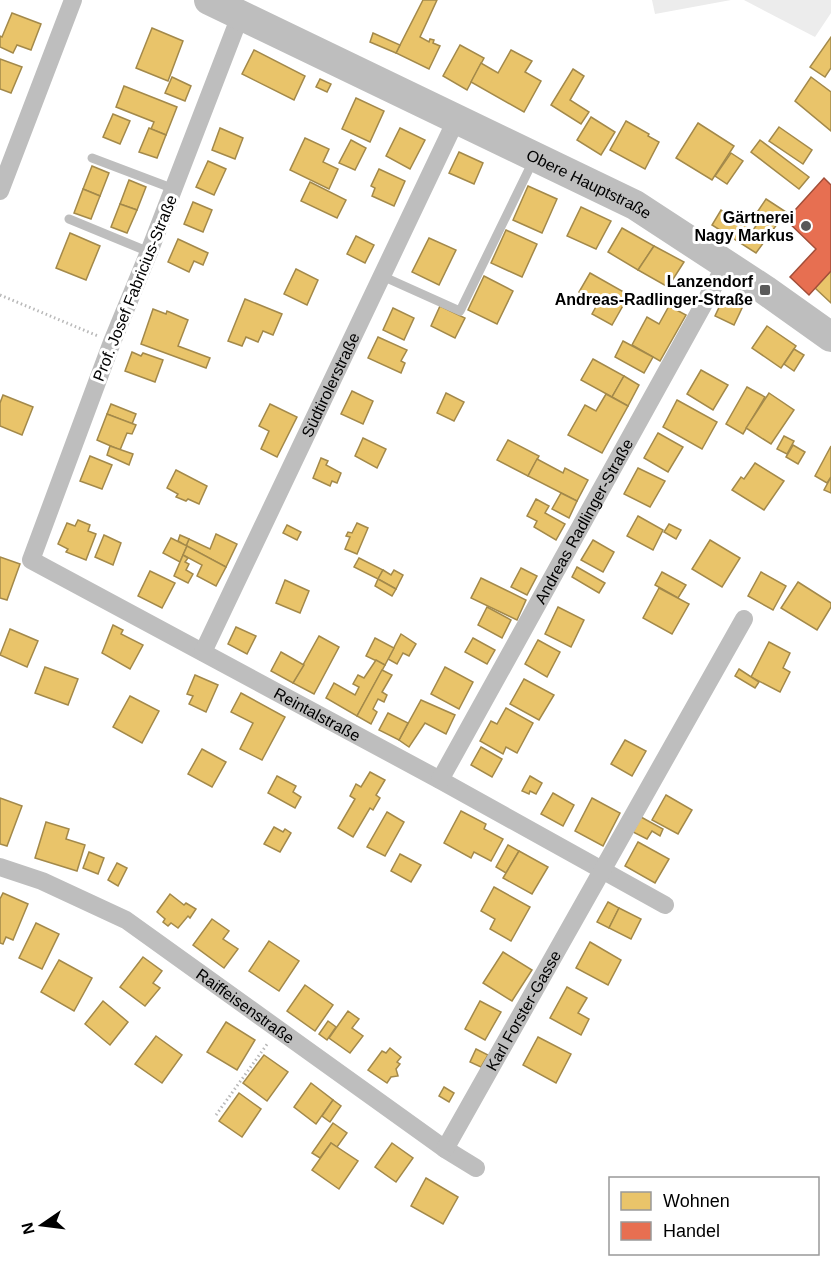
<svg xmlns="http://www.w3.org/2000/svg" width="831" height="1267" font-family="Helvetica,sans-serif">
<rect width="100%" height="100%" fill="#fff"/>
<!-- green -->
<g fill="#ececec">
<path d="M652 0H731L655 14Z"/>
<path d="M744 0H831V13L815 37Z"/>
</g>
<!-- homes -->
<g fill="#e9c46a" stroke="#a3894a" stroke-width="1.5">
<path d="M423 0H437L420 37 429 42 430 39 434 40 433 43 440 46 429 69 396 53Z"/>
<path d="M12 13 41 24 31 50 17 45 13 53 0 47V36L2 37Z"/>
<path d="M152 28 183 41 168 81 136 68Z"/>
<path d="M373 33 400 45 396 53 370 42Z"/>
<path d="M831 37V68L825 77 810 67Z"/>
<path d="M460 45 484 58 467 90 443 76Z"/>
<path d="M254 50 305 76 294 100 242 74Z"/>
<path d="M511 50 532 61 525 72 541 81 524 112 471 82 481 63 498 73Z"/>
<path d="M0 59 22 67 11 93 0 89Z"/>
<path d="M573 69 584 76 570 100 589 112 581 124 551 105Z"/>
<path d="M172 77 191 86 185 101 165 93Z"/>
<path d="M811 77 831 92V131L795 101Z"/>
<path d="M320 79 331 84 327 92 316 87Z"/>
<path d="M124 86 177 107 166 135 151 129 154 122 116 107Z"/>
<path d="M356 98 384 111 370 142 342 129Z"/>
<path d="M113 114 130 121 120 144 103 137Z"/>
<path d="M591 117 615 132 601 155 577 140Z"/>
<path d="M626 121 649 134 648 136 659 142 645 169 610 150Z"/>
<path d="M698 123 734 146 712 180 676 158Z"/>
<path d="M779 127 812 150 803 164 769 141Z"/>
<path d="M149 128 166 135 157 158 139 152Z"/>
<path d="M220 128 243 138 235 159 212 150Z"/>
<path d="M400 128 425 140 410 169 386 156Z"/>
<path d="M305 138 329 149 323 162 338 169 329 189 290 170Z"/>
<path d="M351 140 366 148 355 170 339 163Z"/>
<path d="M760 140 809 177 799 189 751 152Z"/>
<path d="M459 152 483 163 474 184 449 173Z"/>
<path d="M731 153 743 161 727 184 715 176Z"/>
<path d="M208 161 226 169 214 195 196 187Z"/>
<path d="M92 166 109 173 100 196 83 189Z"/>
<path d="M379 169 405 181 394 206 372 196 375 188 371 186Z"/>
<path d="M129 180 146 187 137 210 120 204Z"/>
<path d="M310 182 346 200 337 218 301 201Z"/>
<path d="M528 186 557 199 542 233 513 220Z"/>
<path d="M83 189 100 196 91 219 74 213Z"/>
<path d="M766 199 786 212 756 253 712 225 721 210 753 230 763 216 758 211Z"/>
<path d="M193 202 212 210 203 232 184 224Z"/>
<path d="M120 204 137 210 127 233 111 227Z"/>
<path d="M581 207 611 221 596 249 567 236Z"/>
<path d="M622 228 654 246 638 270 608 252Z"/>
<path d="M506 230 537 244 522 277 491 263Z"/>
<path d="M70 233 100 246 86 280 56 268Z"/>
<path d="M356 236 374 245 365 263 347 254Z"/>
<path d="M429 238 456 250 439 285 412 272Z"/>
<path d="M178 239 208 253 203 265 194 261 189 272 168 262Z"/>
<path d="M654 246 684 262 668 287 638 270Z"/>
<path d="M296 269 318 280 307 305 284 294Z"/>
<path d="M831 271V303L815 288Z"/>
<path d="M590 273 629 295 612 325 592 314 598 303 579 292Z"/>
<path d="M484 276 513 291 497 324 468 310Z"/>
<path d="M245 299 282 314 273 335 263 331 258 342 246 337 242 346 228 341Z"/>
<path d="M723 299 742 308 734 325 715 316Z"/>
<path d="M440 306 465 318 455 338 431 326Z"/>
<path d="M669 306 686 315 660 361 632 345 647 317 659 324Z"/>
<path d="M393 308 414 318 404 340 383 330Z"/>
<path d="M153 309 166 314 167 311 188 320 178 346 210 358 206 368 141 344Z"/>
<path d="M767 326 796 346 781 368 752 348Z"/>
<path d="M378 337 407 350 401 361 405 363 401 373 368 358Z"/>
<path d="M623 341 653 357 644 373 615 357Z"/>
<path d="M794 349 804 355 794 371 784 364Z"/>
<path d="M132 352 141 356 143 353 163 360 155 382 125 371Z"/>
<path d="M593 359 624 376 612 397 581 380Z"/>
<path d="M701 370 728 385 713 410 687 394Z"/>
<path d="M624 376 639 385 628 406 612 397Z"/>
<path d="M747 387 765 397 743 434 726 424Z"/>
<path d="M352 391 373 401 363 424 341 414Z"/>
<path d="M446 393 464 402 454 421 437 413Z"/>
<path d="M769 393 794 410 771 444 746 428Z"/>
<path d="M606 394 628 406 602 453 568 435 585 405 596 411Z"/>
<path d="M3 395 33 407 22 435 0 426V403Z"/>
<path d="M677 400 717 422 702 449 663 427Z"/>
<path d="M111 404 136 414 132 424 107 414Z"/>
<path d="M270 404 297 417 277 457 261 449 269 431 259 426Z"/>
<path d="M107 414 136 425 132 434 127 433 120 450 97 440Z"/>
<path d="M658 433 683 447 668 472 644 458Z"/>
<path d="M784 436 794 441 787 454 777 449Z"/>
<path d="M363 438 386 449 377 468 355 456Z"/>
<path d="M508 440 539 456 528 476 497 460Z"/>
<path d="M793 445 805 452 798 464 786 457Z"/>
<path d="M110 446 133 454 129 465 107 455Z"/>
<path d="M831 446V477L827 483 815 476Z"/>
<path d="M90 456 112 465 102 489 80 481Z"/>
<path d="M321 458 328 461 326 465 341 473 337 483 332 481 330 486 313 478Z"/>
<path d="M537 459 563 473 565 468 588 480 577 501 528 476Z"/>
<path d="M755 463 784 481 764 510 732 490 741 477 744 479Z"/>
<path d="M638 468 665 481 650 507 624 494Z"/>
<path d="M176 470 207 486 199 504 188 499 186 501 176 497 178 494 167 488Z"/>
<path d="M831 477V493L824 490Z"/>
<path d="M561 493 577 501 569 518 552 509Z"/>
<path d="M536 499 549 506 545 513 565 524 556 540 534 527 537 521 527 516Z"/>
<path d="M638 516 663 530 653 550 627 536Z"/>
<path d="M78 520 90 525 88 531 96 534 86 560 66 552 68 549 58 544 67 523 75 526Z"/>
<path d="M357 523 368 528 357 554 345 549 350 537 346 536 348 532 352 533Z"/>
<path d="M669 524 681 530 676 539 664 532Z"/>
<path d="M287 525 301 532 297 540 283 533Z"/>
<path d="M216 534 237 544 226 567 186 546 189 539 210 549Z"/>
<path d="M104 535 121 543 113 565 95 557Z"/>
<path d="M180 535 189 539 186 546 178 541Z"/>
<path d="M171 538 187 546 180 562 163 553Z"/>
<path d="M593 540 614 552 603 572 581 560Z"/>
<path d="M710 540 740 558 722 587 692 569Z"/>
<path d="M187 546 226 567 216 586 197 576 202 565 183 555Z"/>
<path d="M183 555 188 558 185 562 189 564 186 570 193 574 188 583 174 576Z"/>
<path d="M0 557 20 564 7 600 0 598Z"/>
<path d="M359 558 383 570 378 579 354 567Z"/>
<path d="M577 567 605 583 599 593 572 577Z"/>
<path d="M521 568 537 576 527 595 511 587Z"/>
<path d="M383 570 391 575 394 570 403 575 396 589 378 579Z"/>
<path d="M150 571 175 583 162 608 138 596Z"/>
<path d="M662 572 686 585 678 598 655 585Z"/>
<path d="M761 572 786 586 773 610 748 596Z"/>
<path d="M481 578 526 600 517 620 471 598Z"/>
<path d="M378 579 396 589 392 596 375 586Z"/>
<path d="M285 580 309 591 300 613 276 603Z"/>
<path d="M798 582 831 603V607L817 630 781 608Z"/>
<path d="M659 588 689 604 672 634 643 618Z"/>
<path d="M487 607 511 620 502 638 478 625Z"/>
<path d="M558 607 584 620 571 647 545 634Z"/>
<path d="M113 625 123 630 121 634 143 645 130 669 102 653Z"/>
<path d="M236 627 256 636 247 654 228 644Z"/>
<path d="M10 629 38 641 27 667 0 655Z"/>
<path d="M401 634 416 644 409 656 403 653 397 664 388 659Z"/>
<path d="M319 636 339 647 314 694 293 683Z"/>
<path d="M375 638 394 648 385 665 366 656Z"/>
<path d="M473 638 495 650 487 664 465 652Z"/>
<path d="M538 640 560 652 547 677 525 664Z"/>
<path d="M769 642 790 653 783 668 790 672 780 692 751 677Z"/>
<path d="M281 652 304 665 293 683 271 671Z"/>
<path d="M376 660 385 665 357 716 326 698 334 683 355 695 359 687 353 684 358 675 364 678Z"/>
<path d="M45 667 78 679 68 705 35 693Z"/>
<path d="M445 667 473 682 459 709 431 694Z"/>
<path d="M739 669 759 682 755 688 735 676Z"/>
<path d="M382 670 392 675 382 692 387 695 384 702 378 699 373 709 377 712 371 724 357 716Z"/>
<path d="M195 675 218 685 206 712 189 704 193 696 187 694Z"/>
<path d="M524 679 554 695 539 720 510 704Z"/>
<path d="M241 693 285 717 262 760 240 749 253 723 231 712Z"/>
<path d="M130 696 159 711 142 743 113 727Z"/>
<path d="M421 700 455 715 446 734 425 723 409 747 399 740Z"/>
<path d="M506 708 533 723 517 753 506 747 503 754 480 741 491 721 497 724Z"/>
<path d="M388 713 408 723 399 740 379 730Z"/>
<path d="M625 740 646 751 632 776 611 764Z"/>
<path d="M481 747 502 759 492 777 471 765Z"/>
<path d="M202 749 226 762 212 787 188 774Z"/>
<path d="M370 772 385 780 376 795 380 798 373 810 370 808 353 837 338 828 355 799 350 796 356 784 361 787Z"/>
<path d="M277 776 296 786 293 792 301 797 295 808 268 793Z"/>
<path d="M530 776 542 783 536 794 530 791 529 794 522 791Z"/>
<path d="M553 793 574 805 563 826 541 814Z"/>
<path d="M666 795 692 810 678 834 652 820Z"/>
<path d="M0 798 22 806 7 846 0 844Z"/>
<path d="M592 798 620 813 603 846 575 831Z"/>
<path d="M461 811 486 824 484 829 503 839 491 861 474 852 471 858 444 843Z"/>
<path d="M387 812 404 822 385 856 367 847Z"/>
<path d="M641 817 663 829 660 836 652 831 647 839 633 832Z"/>
<path d="M46 822 69 829 66 839 85 845 77 871 35 858Z"/>
<path d="M274 827 283 832 285 829 291 833 280 852 264 844Z"/>
<path d="M638 842 669 859 655 883 625 866Z"/>
<path d="M508 845 519 851 506 873 496 867Z"/>
<path d="M519 851 548 867 532 894 503 878Z"/>
<path d="M89 852 104 858 98 874 83 868Z"/>
<path d="M400 854 421 865 411 882 391 871Z"/>
<path d="M117 863 127 868 118 886 108 880Z"/>
<path d="M494 887 530 907 511 941 490 929 495 919 481 911Z"/>
<path d="M3 893 28 904 13 940 6 937 3 944 0 943V899Z"/>
<path d="M170 894 184 905 186 903 196 909 190 918 188 916 178 928 171 923 168 926 163 922 165 919 157 912Z"/>
<path d="M608 902 619 908 609 928 597 922Z"/>
<path d="M619 908 641 919 631 939 609 928Z"/>
<path d="M212 919 229 931 223 939 238 949 224 968 193 945Z"/>
<path d="M36 923 59 934 42 969 19 958Z"/>
<path d="M269 941 299 961 279 991 249 971Z"/>
<path d="M590 942 621 960 608 985 576 968Z"/>
<path d="M503 952 532 970 512 1001 483 983Z"/>
<path d="M143 957 162 971 153 983 160 988 145 1006 120 987Z"/>
<path d="M59 960 92 978 74 1011 41 992Z"/>
<path d="M305 985 333 1005 315 1031 287 1011Z"/>
<path d="M567 987 587 998 578 1013 589 1019 581 1035 550 1018Z"/>
<path d="M103 1001 128 1022 110 1045 85 1024Z"/>
<path d="M480 1001 501 1012 485 1040 465 1029Z"/>
<path d="M348 1011 359 1019 352 1028 363 1036 350 1053 329 1038Z"/>
<path d="M328 1021 336 1027 327 1040 319 1034Z"/>
<path d="M226 1022 255 1040 237 1070 207 1052Z"/>
<path d="M156 1036 182 1055 162 1083 135 1064Z"/>
<path d="M538 1037 571 1054 556 1083 523 1065Z"/>
<path d="M390 1048 401 1057 397 1062 400 1064 396 1069 398 1076 391 1077 387 1083 368 1070 382 1051 386 1053Z"/>
<path d="M476 1049 488 1055 481 1067 470 1062Z"/>
<path d="M264 1055 288 1072 267 1101 243 1083Z"/>
<path d="M311 1083 333 1100 316 1124 294 1107Z"/>
<path d="M444 1087 454 1093 449 1102 439 1096Z"/>
<path d="M239 1093 261 1109 242 1137 219 1121Z"/>
<path d="M333 1100 341 1106 330 1122 322 1116Z"/>
<path d="M333 1123 347 1133 337 1147 331 1143 320 1158 312 1153Z"/>
<path d="M331 1143 358 1161 339 1189 312 1170Z"/>
<path d="M392 1143 413 1158 396 1182 375 1167Z"/>
<path d="M426 1178 458 1197 443 1224 411 1206Z"/>
</g>
<!-- shops -->
<path fill="#e76f51" stroke="#a24e39" stroke-width="1.5" d="M824 178 831 185V271L809 295 790 277 816 249 786 220Z"/>
<g fill="none" stroke-linecap="round" stroke-linejoin="round">
<!-- path -->
<g stroke="#b9b9b9" stroke-width="3" stroke-dasharray="1.5 3" stroke-linecap="butt">
<path d="M0 295 98 336"/>
<path d="M216 1115 268 1043"/>
</g>
<!-- lane -->
<g stroke="#bebebe" stroke-width="9">
<path d="M92 158 174 189"/>
<path d="M69 219 149 252"/>
<path d="M382 276 460 311 533 161"/>
</g>
<!-- street -->
<g stroke="#bebebe" stroke-width="18">
<path id="s1" d="M240 16 149 252 112 342 31 560 440 780 665 905"/>
<path d="M0 191 73 0"/>
<path id="s2" d="M203 652 457 118"/>
<path id="s3" d="M440 780 726 264"/>
<path id="s4" d="M0 867 42 881 126 920 445 1149 476 1168"/>
<path id="s5" d="M445 1149 744 619"/>
</g>
<!-- primary -->
<path stroke="#bebebe" stroke-width="30" id="s6" d="M209 0 635 205 765 290 831 337"/>
</g>
<!-- markers -->
<g fill="#595959" stroke="#fff" stroke-width="2">
<circle cx="806" cy="226" r="6"/>
<rect x="759" y="284" width="12" height="12" rx="3"/>
</g>
<g text-anchor="middle" dominant-baseline="central" stroke-width="6" stroke-linejoin="round" paint-order="stroke">
<!-- street labels -->
<g font-size="16" fill="#000" stroke="#fff">
<text stroke="none"><textPath href="#s6" startOffset="422">Obere Hauptstraße</textPath></text>
<text transform="translate(135 288) rotate(-68)">Prof. Josef Fabricius-Straße</text>
<text stroke="none"><textPath href="#s2" startOffset="296">Südtirolerstraße</textPath></text>
<text stroke="none"><textPath href="#s3" startOffset="296">Andreas Radlinger-Straße</textPath></text>
<text stroke="none"><textPath href="#s1" startOffset="908">Reintalstraße</textPath></text>
<text stroke="none"><textPath href="#s4" startOffset="284">Raiffeisenstraße</textPath></text>
<text stroke="none"><textPath href="#s5" startOffset="159">Karl Forster-Gasse</textPath></text>
</g>
<!-- poi labels -->
<g font-size="16" font-weight="bold" fill="#000" stroke="#fff" text-anchor="end">
<text x="794" y="217">Gärtnerei<tspan x="794" dy="18">Nagy Markus</tspan></text>
<text x="753" y="281">Lanzendorf<tspan x="753" dy="18">Andreas-Radlinger-Straße</tspan></text>
</g>
</g>
<!-- legend -->
<rect x="609" y="1177" width="210" height="78" fill="#ffffff" stroke="#999999" stroke-width="1.5"/>
<rect x="621" y="1192" width="30" height="18" fill="#e9c46a" stroke="#999999" stroke-width="1.5"/>
<text x="663" y="1207" font-size="18" fill="#000000">Wohnen</text>
<rect x="621" y="1222" width="30" height="18" fill="#e76f51" stroke="#999999" stroke-width="1.5"/>
<text x="663" y="1237" font-size="18" fill="#000000">Handel</text>
<!-- north arrow -->
<g transform="translate(42 1225) rotate(256)" stroke="#ffffff" stroke-width="4.5" paint-order="stroke">
<path d="M0-4.5L10 22L0 15L-10 22Z" fill="#000000"/>
<text y="-9" font-size="16" font-weight="bold" text-anchor="middle" fill="#000000">N</text>
</g>
</svg>
